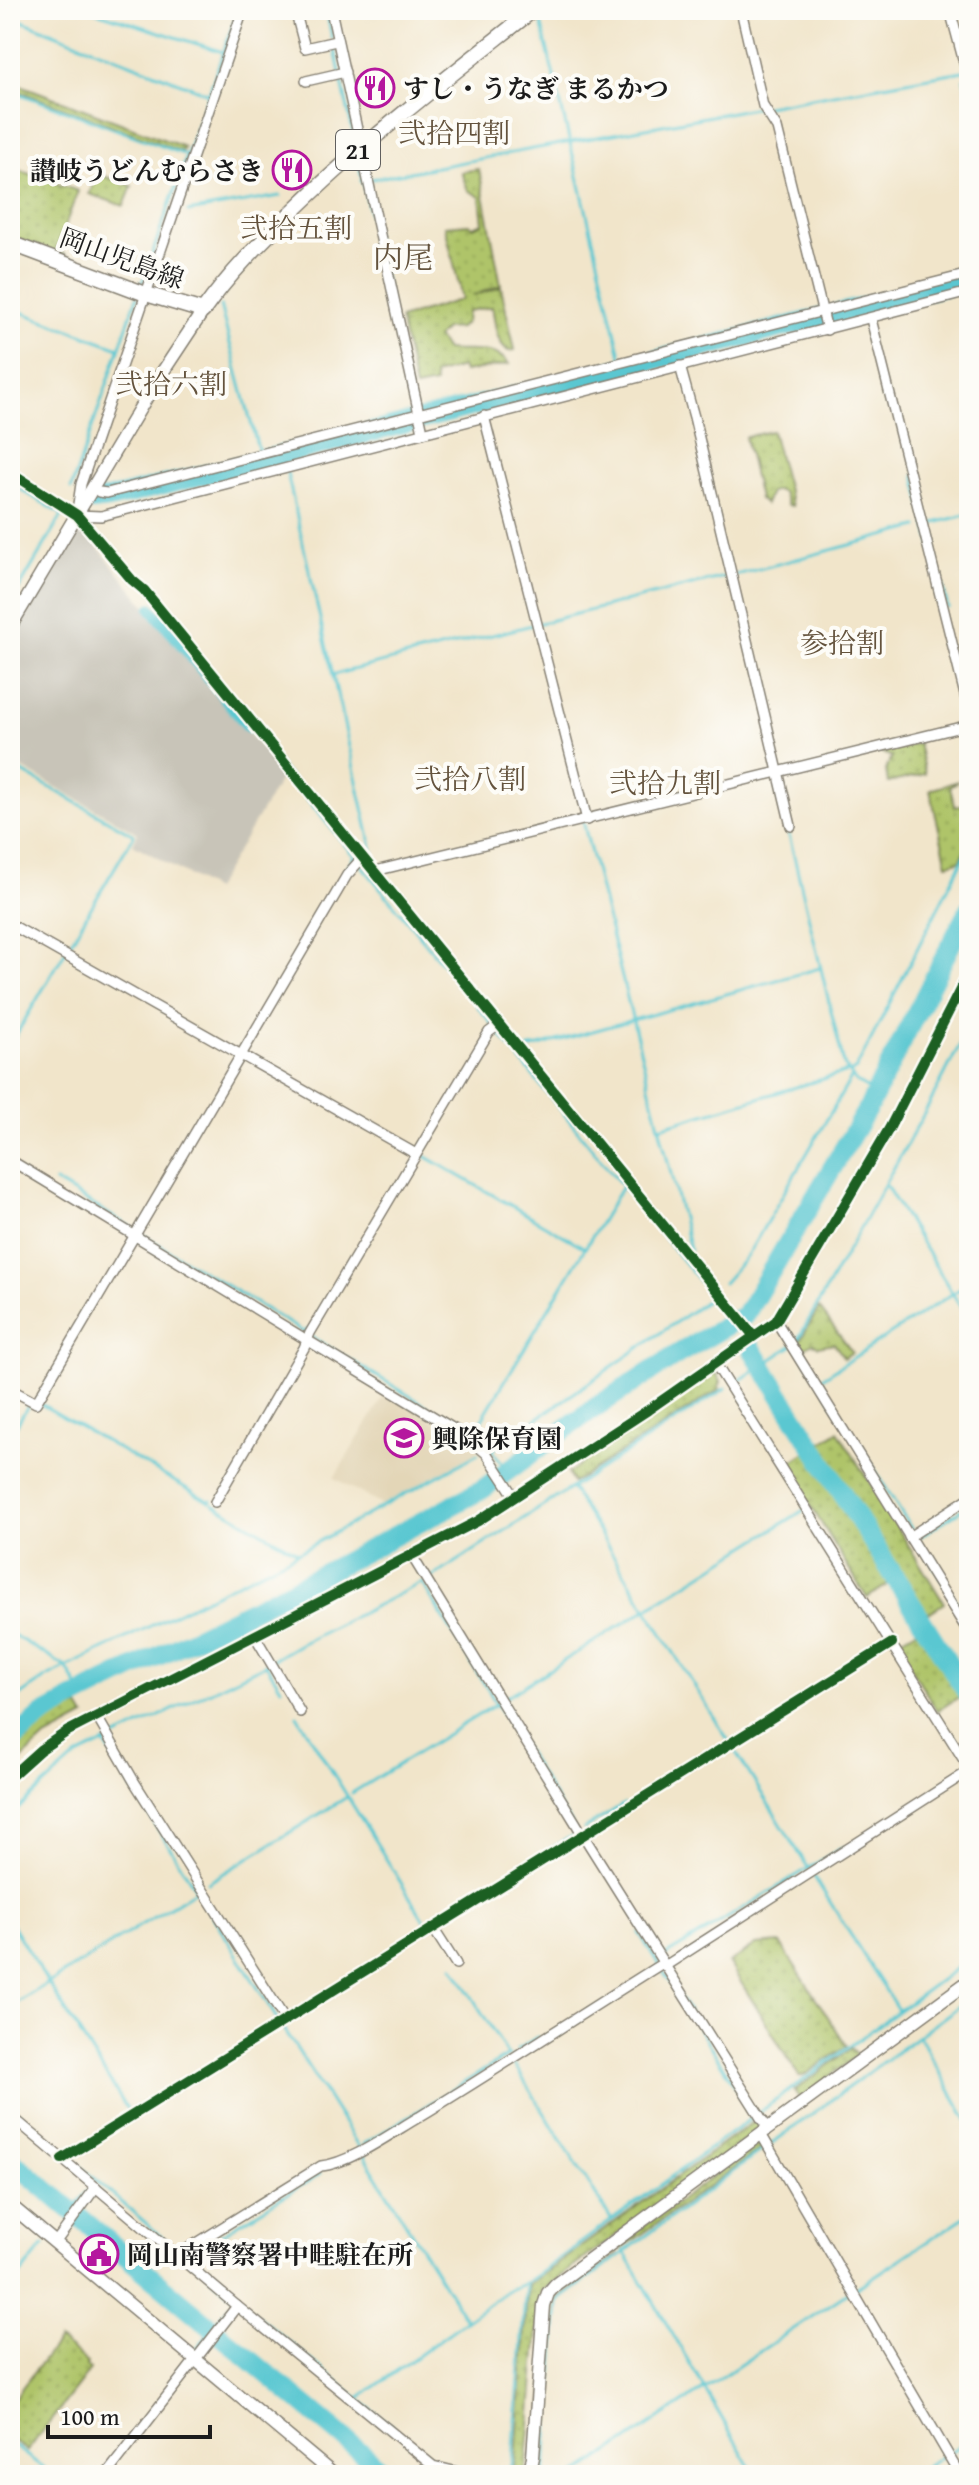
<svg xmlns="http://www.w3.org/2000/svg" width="979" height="2485" font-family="'Gentium Book Plus','Noto Serif JP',serif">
<defs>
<pattern id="grass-dots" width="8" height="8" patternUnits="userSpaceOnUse" patternTransform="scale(2)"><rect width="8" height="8" fill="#afc469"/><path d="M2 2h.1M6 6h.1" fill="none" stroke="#96a85a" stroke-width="1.8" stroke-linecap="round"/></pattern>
<pattern id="sand-dots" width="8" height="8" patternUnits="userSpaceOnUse" patternTransform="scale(2)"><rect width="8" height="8" fill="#eeda9e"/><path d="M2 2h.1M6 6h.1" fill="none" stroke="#ccba88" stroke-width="1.8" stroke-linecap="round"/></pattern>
</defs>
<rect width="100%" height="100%" fill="#fdfcf7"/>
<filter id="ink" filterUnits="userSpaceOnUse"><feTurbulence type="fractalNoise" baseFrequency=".0125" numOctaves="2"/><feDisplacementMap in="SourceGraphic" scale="16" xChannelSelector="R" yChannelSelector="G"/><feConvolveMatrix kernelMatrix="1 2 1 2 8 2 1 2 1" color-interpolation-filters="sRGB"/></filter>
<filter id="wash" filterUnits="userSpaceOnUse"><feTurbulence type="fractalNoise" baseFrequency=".006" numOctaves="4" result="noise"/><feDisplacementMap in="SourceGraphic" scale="32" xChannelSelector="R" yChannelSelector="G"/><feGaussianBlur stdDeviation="1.8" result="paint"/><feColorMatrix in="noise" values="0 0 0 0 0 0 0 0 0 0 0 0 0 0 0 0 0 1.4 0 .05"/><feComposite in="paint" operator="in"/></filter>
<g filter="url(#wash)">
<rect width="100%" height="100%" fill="#f1e5ca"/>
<!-- built -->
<path fill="#e3d6b7" d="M387 1391 476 1447 478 1452 382 1505 334 1478Z"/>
<!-- industrial -->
<path fill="#c8c4b8" d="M83 529 283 775 214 890 133 844 138 833 10 761V638L74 532Z"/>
<!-- grass -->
<g fill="url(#grass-dots)" stroke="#667042" stroke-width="2">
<path d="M10 81 184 147 182 152 10 88Z"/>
<path d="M10 167 78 191 56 249 67 255 66 257 10 236Z"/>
<path d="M479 169 501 285 472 296 501 287 515 350 508 351C494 339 496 324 492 307L467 311 466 322 460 328 445 329 437 337 446 350C467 353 495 345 509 364L464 372 462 367 434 375 435 384 415 388 400 319 462 299 445 226 469 224 473 227 483 223 480 197 468 190 461 172Z"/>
<path d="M98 174 132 186 124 206 89 194Z"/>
<path d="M772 431 792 506 787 505 783 493 777 490 770 492 765 504 759 499 745 437Z"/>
<path d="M918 743 925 774 888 783 886 770 892 757 881 752Z"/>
<path d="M958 781 950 787 955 807 969 804V843L960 861 947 864 930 790Z"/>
<path d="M819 1308 852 1352 844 1358 834 1343 818 1346 813 1343 803 1349 799 1342Z"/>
<path d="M716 1372 721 1382 719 1386 720 1389 573 1483 568 1473Z"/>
<path d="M838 1431 944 1603 924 1616 819 1444Z"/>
<path d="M809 1450 892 1582 867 1598 786 1465Z"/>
<path d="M920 1628 962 1695 937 1711 896 1642Z"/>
<path d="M76 1702 85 1717 44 1739 10 1770V1747L45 1719Z"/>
<path d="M780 1943 847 2046 803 2076H799L729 1963 756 1945Z"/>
<path d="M851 2048 858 2055 800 2099 794 2091Z"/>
<path d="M756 2120 760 2126 759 2129 541 2291 527 2462 523 2475H512L516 2460 528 2285Z"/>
<path d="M760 2143 764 2147 621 2249 619 2244Z"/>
<path d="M59 2340 87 2363 86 2366 90 2370 27 2451 10 2438V2403Z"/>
</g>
<!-- sand -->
<path fill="url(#sand-dots)" stroke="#857b5d" stroke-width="2" d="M613 2249 617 2253 557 2299 543 2475H535L539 2461 550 2303 559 2291Z"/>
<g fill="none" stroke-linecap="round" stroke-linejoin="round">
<!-- stream -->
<g stroke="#5ac7d1" stroke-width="3">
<path d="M90 10 223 52"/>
<path d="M326 10 332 38"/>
<path d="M539 14 624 368"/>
<path d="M17 19 207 93"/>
<path d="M10 39 20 10"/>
<path d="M334 45 355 142"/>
<path d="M964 79 969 98"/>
<path d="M10 90 186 155"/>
<path d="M766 106 963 71"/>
<path d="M358 160 415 421"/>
<path d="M361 181 759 107"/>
<path d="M188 212 280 196"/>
<path d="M141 286 238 10"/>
<path d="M870 305 871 308"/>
<path d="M220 306 261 460"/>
<path d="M10 308 119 348"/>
<path d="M674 355 675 358"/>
<path d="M476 406 477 409"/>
<path d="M282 454 283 458"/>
<path d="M287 473 373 852 370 856"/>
<path d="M915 476 948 608"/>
<path d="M10 483 63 515"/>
<path d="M71 489 137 297"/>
<path d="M927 525 969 514"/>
<path d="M736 575 918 527"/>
<path d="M10 604 64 512"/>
<path d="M332 675 728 576"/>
<path d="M248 727 493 1025"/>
<path d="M10 765 134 835 10 1045"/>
<path d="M583 821 690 1250"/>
<path d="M787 827 844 1065 856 1082 875 1093"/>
<path d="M346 870 354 856"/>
<path d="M497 1031 734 1324"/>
<path d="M528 1049 820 968"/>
<path d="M850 1073 856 1069 969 847"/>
<path d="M660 1127 847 1072"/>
<path d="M418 1152 585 1248"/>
<path d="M55 1182 132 1228"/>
<path d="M885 1184 969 1320"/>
<path d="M140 1233 305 1333 307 1330"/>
<path d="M723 1283 747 1256 851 1078"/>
<path d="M312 1337 473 1434 492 1450 507 1470"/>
<path d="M796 1343 912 1530"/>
<path d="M819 1380 969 1283"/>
<path d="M737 1382 796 1343 930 1103 969 1027"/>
<path d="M39 1403 210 1502 211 1500"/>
<path d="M473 1434 623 1185"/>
<path d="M10 1436 29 1404"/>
<path d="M492 1450 712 1297"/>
<path d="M572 1489 728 1740"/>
<path d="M213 1504 297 1552"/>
<path d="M916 1537 969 1622"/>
<path d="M919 1537 969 1505"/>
<path d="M430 1579 726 1388"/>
<path d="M422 1583 577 1834"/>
<path d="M10 1633 66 1667 82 1694"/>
<path d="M266 1664 281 1688"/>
<path d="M503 1699 804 1510"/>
<path d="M10 1702 47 1677 294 1555 478 1454"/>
<path d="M297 1715 429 1928"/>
<path d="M105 1744 279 2022"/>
<path d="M732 1746 809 1869"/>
<path d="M352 1793 498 1703"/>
<path d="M10 1816 76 1757 266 1664 300 1644 423 1582"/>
<path d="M584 1829 624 1804"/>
<path d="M813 1875 898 2010"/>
<path d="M500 1881 575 1834"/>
<path d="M208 1883 347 1797"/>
<path d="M10 1922 129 2112"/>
<path d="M639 1933 754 2116"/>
<path d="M662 1958 843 1847"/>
<path d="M453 1966 508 2055"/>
<path d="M10 2007 197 1890"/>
<path d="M283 2027 360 2149"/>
<path d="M919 2036 969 2123"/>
<path d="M517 2050 537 2037"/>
<path d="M513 2063 611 2219"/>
<path d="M10 2107 65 2153"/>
<path d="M364 2144 509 2055"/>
<path d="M771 2144 969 1999"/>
<path d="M363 2154 466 2320"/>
<path d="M70 2158 189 2260"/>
<path d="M71 2211 87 2192"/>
<path d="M624 2251 755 2475"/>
<path d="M186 2256 320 2174"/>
<path d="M210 2277 435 2462 491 2475"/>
<path d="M10 2288 44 2245"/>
<path d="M855 2289 969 2214"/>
<path d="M212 2327 229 2306"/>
<path d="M196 2349 214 2328"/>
<path d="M358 2399 508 2290 526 2283"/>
<path d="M10 2443 53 2475"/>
<path d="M950 2452 969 2439"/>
<path d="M509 2475 513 2461 526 2283 969 1959"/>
<path d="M545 2475 558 2301 765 2148"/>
<path d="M575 2475 849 2292"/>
<path d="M914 2475 944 2455"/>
</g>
<!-- canal -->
<path stroke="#5ac7d1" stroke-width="11" d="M151 608 248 727"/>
<!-- river -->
<g stroke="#5ac7d1" stroke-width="20">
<path d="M92 501 109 499 969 280"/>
<path d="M752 1349 969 1696"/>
<path d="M10 1742 43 1715 82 1694 317 1577 483 1489 590 1411 678 1354 745 1315 869 1106 969 909"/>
<path d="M10 2159 388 2475"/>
</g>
</g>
</g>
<g filter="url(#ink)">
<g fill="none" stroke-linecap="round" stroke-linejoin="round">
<defs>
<g id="street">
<path d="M295 10 305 48 336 41"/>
<path d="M331 10 423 432"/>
<path d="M741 10 763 106 777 128 827 330"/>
<path d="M950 10 969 81"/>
<path d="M306 81 345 72"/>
<path d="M871 319 969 711"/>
<path d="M680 366 694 417 791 826"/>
<path d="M484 416 587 820"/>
<path d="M10 472 77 515 132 580 144 590 754 1336"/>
<path d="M99 492 107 493 969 274"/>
<path d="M77 511 81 484 243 10"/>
<path d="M77 515 101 516 969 292"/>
<path d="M375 871 969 725"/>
<path d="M10 924 416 1154"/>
<path d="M959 991 969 998"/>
<path d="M10 1160 467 1437 487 1454 515 1497"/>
<path d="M776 1321 969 1633"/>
<path d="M715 1363 969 1768"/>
<path d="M10 1389 36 1403 347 875 363 857"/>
<path d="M215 1502 304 1348 310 1333 489 1032 500 1024"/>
<path d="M909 1537 969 1498"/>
<path d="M412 1556 583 1835 768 2129"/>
<path d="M255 1636 300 1712"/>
<path d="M97 1717 135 1783 286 2021"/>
<path d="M10 1777 40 1750 68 1731 478 1521 648 1410 776 1321 890 1127 969 972"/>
<path d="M433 1928 456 1964"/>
<path d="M665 1966 969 1771"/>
<path d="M10 2115 237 2306 433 2466 470 2475"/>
<path d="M761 2134 960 2475"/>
<path d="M62 2159 892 1643"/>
<path d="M55 2243 96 2187"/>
<path d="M176 2256 321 2166C349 2164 393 2132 419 2117 501 2067 581 2014 663 1963"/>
<path d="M106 2475 237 2306"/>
</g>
<g id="secondary">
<path d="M10 627 152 388 203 311"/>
<path d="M10 2205 334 2475"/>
<path d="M529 2475 533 2457 544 2305 548 2293 556 2284 969 1981"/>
</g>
<path id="primary" d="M10 243 143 293 203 311C229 274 261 242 293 211 368 138 451 75 533 10"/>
</defs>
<!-- street casing -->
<use href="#street" stroke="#868073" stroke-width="12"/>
<!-- secondary casing -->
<use href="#secondary" stroke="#868073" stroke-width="15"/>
<!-- primary casing -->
<use href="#primary" stroke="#868073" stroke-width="17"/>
<!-- street -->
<use href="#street" stroke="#fff" stroke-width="9"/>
<!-- secondary -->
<use href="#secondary" stroke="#fff" stroke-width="12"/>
<!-- primary -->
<use href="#primary" stroke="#fff" stroke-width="14"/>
<defs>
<g id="cycleway">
<path d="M10 472 77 515 132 580 144 590 754 1336"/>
<path d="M10 1777 40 1750 68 1731 478 1521 648 1410 776 1321 890 1127 969 972"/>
<path d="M62 2159 892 1643"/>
</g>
</defs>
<!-- cycleway casing -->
<use href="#cycleway" stroke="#fdfcf7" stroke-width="15"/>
<!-- cycleway -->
<use href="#cycleway" stroke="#1b5e20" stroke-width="10"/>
</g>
</g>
<!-- icons -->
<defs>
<symbol id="restaurant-ring" viewBox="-11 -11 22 22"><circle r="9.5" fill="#fdfcf7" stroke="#b5179e" stroke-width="1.5"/><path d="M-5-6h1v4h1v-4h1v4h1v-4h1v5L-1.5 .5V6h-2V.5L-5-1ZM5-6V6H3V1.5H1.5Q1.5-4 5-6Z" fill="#b5179e"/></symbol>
<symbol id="school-ring" viewBox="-11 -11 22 22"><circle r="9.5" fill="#fdfcf7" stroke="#b5179e" stroke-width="1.5"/><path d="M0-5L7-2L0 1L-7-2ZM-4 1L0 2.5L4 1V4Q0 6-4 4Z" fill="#b5179e"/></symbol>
<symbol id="civic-ring" viewBox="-11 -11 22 22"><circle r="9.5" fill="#fdfcf7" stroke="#b5179e" stroke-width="1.5"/><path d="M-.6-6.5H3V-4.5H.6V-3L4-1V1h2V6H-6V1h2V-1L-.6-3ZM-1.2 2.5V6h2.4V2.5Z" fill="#b5179e"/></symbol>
</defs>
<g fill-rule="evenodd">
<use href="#restaurant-ring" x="353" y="66" width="44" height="44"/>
<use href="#restaurant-ring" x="270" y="148" width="44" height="44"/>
<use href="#school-ring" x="382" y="1416" width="44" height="44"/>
<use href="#civic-ring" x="77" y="2232" width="44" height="44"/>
</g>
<g text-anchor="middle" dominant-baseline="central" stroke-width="8" stroke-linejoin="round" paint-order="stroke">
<!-- shield labels -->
<rect fill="#fdfcf7" stroke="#605f5e" stroke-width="2" x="336" y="130" width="44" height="40" rx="6"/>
<g font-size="24" font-weight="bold" fill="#1c1c1c">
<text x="358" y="150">21</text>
</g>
<!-- poi labels -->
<g font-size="26" font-weight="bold" fill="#1c1c1c" stroke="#fdfcf7" text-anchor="start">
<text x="403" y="88">すし・うなぎ まるかつ</text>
<text x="264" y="170" text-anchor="end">讃岐うどんむらさき</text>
<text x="432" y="1438">興除保育園</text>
<text x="127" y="2254">岡山南警察署中畦駐在所</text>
</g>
<!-- street labels -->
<g font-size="26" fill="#1c1c1c" stroke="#fdfcf7">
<text transform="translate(122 258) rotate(20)">岡山児島線</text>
</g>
<!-- neighbourhood labels -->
<g font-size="28" fill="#64533d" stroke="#fdfcf7">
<text x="454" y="132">弐拾四割</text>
<text x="296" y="227">弐拾五割</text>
<text x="171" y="383">弐拾六割</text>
<text x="842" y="642">参拾割</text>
<text x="470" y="778">弐拾八割</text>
<text x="665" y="782">弐拾九割</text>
</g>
<!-- quarter labels -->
<g font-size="30" fill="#64533d" stroke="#fdfcf7">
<text x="403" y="257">内尾</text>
</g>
</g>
<!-- margin -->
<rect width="979" height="2485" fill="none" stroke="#fdfcf7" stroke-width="40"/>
<!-- scale -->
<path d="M48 2425v12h162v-12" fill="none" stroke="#1c1c1c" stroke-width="4"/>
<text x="60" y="2425" font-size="24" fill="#1c1c1c" stroke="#fdfcf7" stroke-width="6" paint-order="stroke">100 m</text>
</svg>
